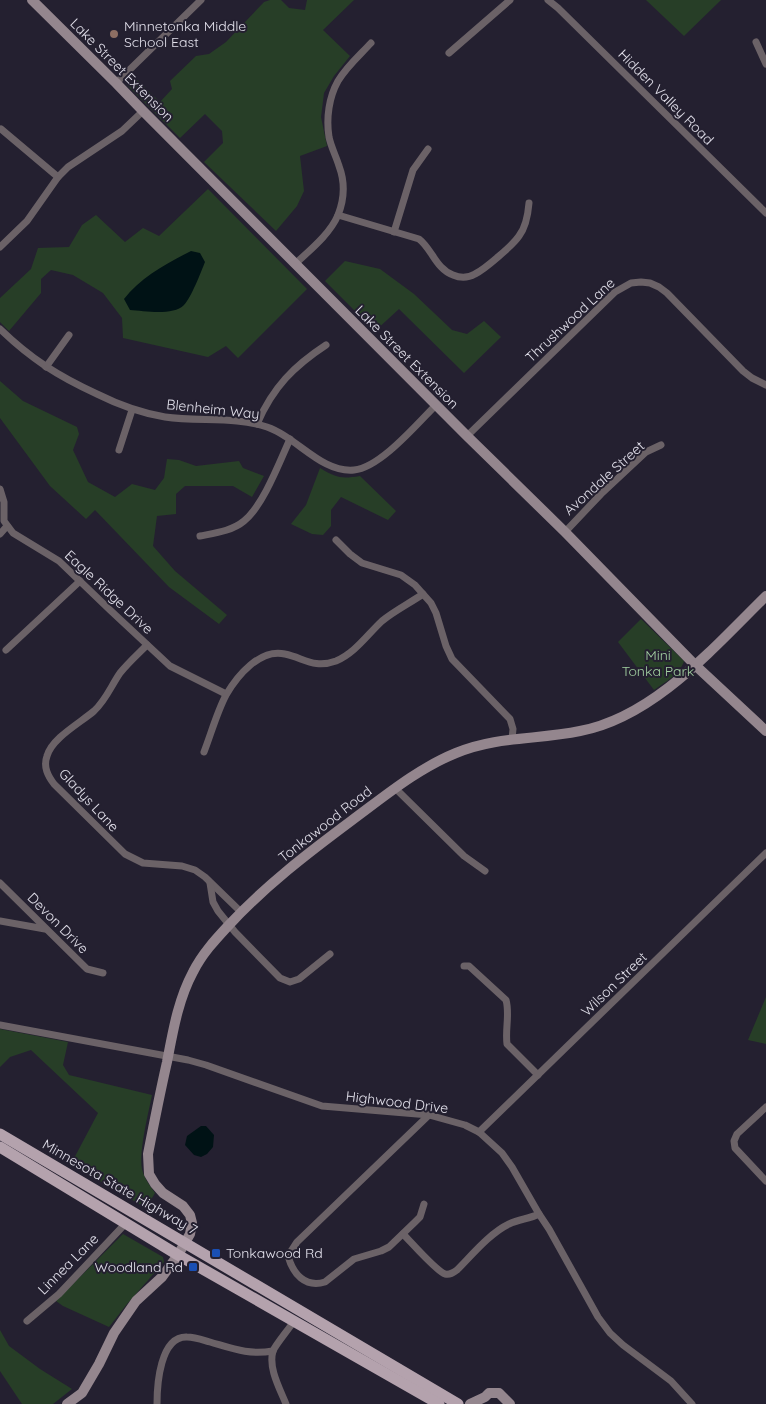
<svg xmlns="http://www.w3.org/2000/svg" width="766" height="1404" font-family="Quicksand,sans-serif">
<rect width="100%" height="100%" fill="#242030"/>
<!-- green -->
<g fill="#273e27">
<path d="M270 0H281L289 8 305 10 307 0H354L323 30 350 56 334 76 324 93 321 117 327 146 300 156 304 191 297 206 276 231 204 162 223 143 222 131 205 114 180 138 127 85 126 82 132 75 160 102 172 89 170 81 196 56 209 54 226 42 264 2Z"/>
<path d="M646 0H721L684 36Z"/>
<path d="M208 189 307 289 238 358 226 346 208 357 123 338 122 318 103 293 73 275 51 270 41 279V293L9 331 0 322V298L31 269 38 248 69 247 82 225 96 215 125 242 143 228 159 236Z"/>
<path d="M345 261 380 269 414 294 452 330 467 334 484 321 501 337 464 373 399 309 375 331 325 281Z"/>
<path d="M0 381 23 401 77 427 79 434 73 450 88 482 115 497 132 484 155 490 164 478 167 459 179 460 196 466 239 461 243 468 264 476 252 497 233 486H185L176 494V514L157 516 153 546 175 571 227 615 219 624 169 587 95 510 86 519 50 486 0 418Z"/>
<path d="M320 468C337 478 341 479 360 476L396 511 388 520 341 497 331 510V526L323 535 312 534 291 524 306 505Z"/>
<path d="M641 619 684 661C680 674 664 683 654 690L618 642Z"/>
<path d="M766 997V1044L748 1040Z"/>
<path d="M0 1029 68 1042 63 1065 69 1075 152 1095C148 1115 139 1150 142 1169 144 1178 150 1186 155 1193L146 1208 71 1164 98 1113 31 1050 10 1057 0 1067Z"/>
<path d="M123 1234 163 1257 164 1262 127 1304 109 1327 63 1306 56 1301Z"/>
<path d="M0 1330 9 1346 40 1369 72 1389 53 1404H22L0 1371Z"/>
</g>
<!-- water -->
<g fill="#001215">
<path d="M191 251 200 253 205 262C201 272 191 298 184 305 173 316 145 311 130 310L124 299C140 278 167 263 191 251Z"/>
<path d="M201 1126H206L214 1135 213 1147 207 1154 201 1157 194 1155 185 1145 187 1136Z"/>
</g>
<g fill="none" stroke-linecap="round" stroke-linejoin="round">
<!-- street -->
<g stroke="#6b6267" stroke-width="7">
<path d="M548 0 558 8 766 213"/>
<path d="M756 42 766 64"/>
<path d="M449 53 510 0"/>
<path d="M116 83 201 0"/>
<path d="M1 129 58 177"/>
<path d="M338 215 419 239C432 249 436 269 453 275 460 278 468 278 475 274 485 269 513 245 519 236 526 227 528 215 529 203"/>
<path d="M394 232 413 170 428 149"/>
<path d="M0 247 27 221 58 177 68 167 122 131 143 111"/>
<path d="M295 264C310 250 330 234 338 215 344 200 345 182 339 166 336 156 331 147 329 137 326 118 329 97 338 81 347 66 360 55 371 43"/>
<path d="M0 329C31 359 58 376 97 394 119 405 141 413 165 417 199 422 235 416 267 427 297 437 321 473 354 470 380 468 417 424 436 405"/>
<path d="M46 367 69 335"/>
<path d="M257 424C273 387 294 366 326 345"/>
<path d="M467 436 615 292 631 283 641 282 650 283 659 287 667 293 743 371 752 378 766 385"/>
<path d="M119 450 132 410"/>
<path d="M0 489 4 502V521L13 533 59 561 110 610 170 666 226 694"/>
<path d="M565 532 601 494 646 452 661 445"/>
<path d="M0 534 7 526"/>
<path d="M200 536C215 533 232 531 244 521 263 506 280 461 290 439"/>
<path d="M336 540 350 554 362 563 401 575 415 585 431 603 436 613 446 646 452 659 510 719 513 729 512 739"/>
<path d="M147 645C138 654 128 663 120 673 111 686 106 700 94 711 80 723 52 738 47 756 43 767 48 776 54 784L125 854 143 863 182 866 195 870 205 877 241 912"/>
<path d="M6 650 80 581"/>
<path d="M204 752C211 734 217 712 226 695 237 676 260 648 285 654 304 658 314 669 336 661 355 653 367 635 382 621 394 611 410 603 423 594"/>
<path d="M395 788 464 856 485 871"/>
<path d="M0 883 87 969 103 973"/>
<path d="M210 883 213 902 218 911 235 932 280 978 290 982 299 979 330 954"/>
<path d="M0 921 45 929"/>
<path d="M464 966H469L506 1000C510 1014 505 1029 507 1044L538 1075"/>
<path d="M0 1025 188 1060 206 1065 322 1106 429 1115 465 1125 479 1132 502 1153 512 1167 539 1214 549 1229 598 1317 610 1333 623 1345 671 1381 692 1404"/>
<path d="M766 1107 737 1134 734 1141 735 1148 766 1181"/>
<path d="M479 1132 766 853"/>
<path d="M424 1204 420 1217 415 1222 389 1247 381 1251 354 1259 325 1282C305 1288 293 1274 288 1256L297 1242 429 1115"/>
<path d="M403 1234C411 1242 436 1271 445 1274 450 1275 453 1273 457 1270 472 1255 490 1233 509 1224 519 1219 529 1219 539 1214"/>
<path d="M27 1321 59 1294 126 1223"/>
<path d="M157 1404C157 1385 160 1336 187 1337 195 1337 203 1340 210 1342 234 1349 248 1355 273 1351"/>
<path d="M286 1404C280 1389 268 1368 273 1351 276 1344 289 1329 294 1321"/>
</g>
<!-- secondary -->
<g stroke="#94868e" stroke-width="10">
<path d="M32 0 116 83 143 111 467 436 565 532 695 665 766 731"/>
<path d="M67 1404 82 1393 99 1364 114 1333 136 1301 162 1277 178 1255 190 1234 192 1223 190 1215 183 1206 163 1193 155 1184 149 1174 148 1154C154 1123 160 1093 167 1062 173 1031 178 1000 193 972 202 954 215 940 228 926 265 886 308 853 351 821 385 796 417 769 456 753 497 736 537 740 580 731 654 717 714 647 766 596"/>
<path d="M470 1404 485 1397 489 1393H499L510 1404"/>
</g>
<!-- primary -->
<g stroke="#b4a2ad" stroke-width="11">
<path d="M0 1134 458 1404"/>
<path d="M0 1147 178 1255 439 1404"/>
</g>
</g>
<!-- markers -->
<circle fill="#8d6e63" stroke="#242030" stroke-width="2" cx="114" cy="34" r="5"/>
<g fill="#1a4fb4" stroke="#242030" stroke-width="2">
<rect x="211" y="1248" width="10" height="10" rx="2.5"/>
<rect x="188" y="1262" width="10" height="10" rx="2.5"/>
</g>
<g text-anchor="middle" dominant-baseline="central" stroke-width="4" stroke-linejoin="round" paint-order="stroke">
<!-- poi labels -->
<g font-size="14" fill="#e2e0eb" stroke="#242030" text-anchor="start">
<text x="124" y="26">Minnetonka Middle<tspan x="124" dy="16">School East</tspan></text>
<text x="226" y="1253">Tonkawood Rd</text>
<text x="183" y="1267" text-anchor="end">Woodland Rd</text>
</g>
<!-- street labels -->
<g font-size="14" fill="#e2e0eb" stroke="#242030">
<text transform="translate(122 70) rotate(45)">Lake Street Extension</text>
<text transform="translate(666 97) rotate(45)">Hidden Valley Road</text>
<text transform="translate(570 320) rotate(-43)">Thrushwood Lane</text>
<text transform="translate(407 357) rotate(45)">Lake Street Extension</text>
<text transform="translate(213 409) rotate(6)">Blenheim Way</text>
<text transform="translate(604 478) rotate(-42)">Avondale Street</text>
<text transform="translate(109 592) rotate(43)">Eagle Ridge Drive</text>
<text transform="translate(89 800) rotate(47)">Gladys Lane</text>
<text transform="translate(325 824) rotate(-38)">Tonkawood Road</text>
<text transform="translate(58 923) rotate(45)">Devon Drive</text>
<text transform="translate(614 984) rotate(-44)">Wilson Street</text>
<text transform="translate(397 1102) rotate(7)">Highwood Drive</text>
<text transform="translate(120 1187) rotate(30)">Minnesota State Highway 7</text>
<text transform="translate(68 1264) rotate(-45)">Linnea Lane</text>
</g>
<!-- park labels -->
<g font-size="14" fill="#a2d0a1" stroke="#242030">
<text x="658" y="655">Mini<tspan x="658" dy="16">Tonka Park</tspan></text>
</g>
</g>
</svg>
